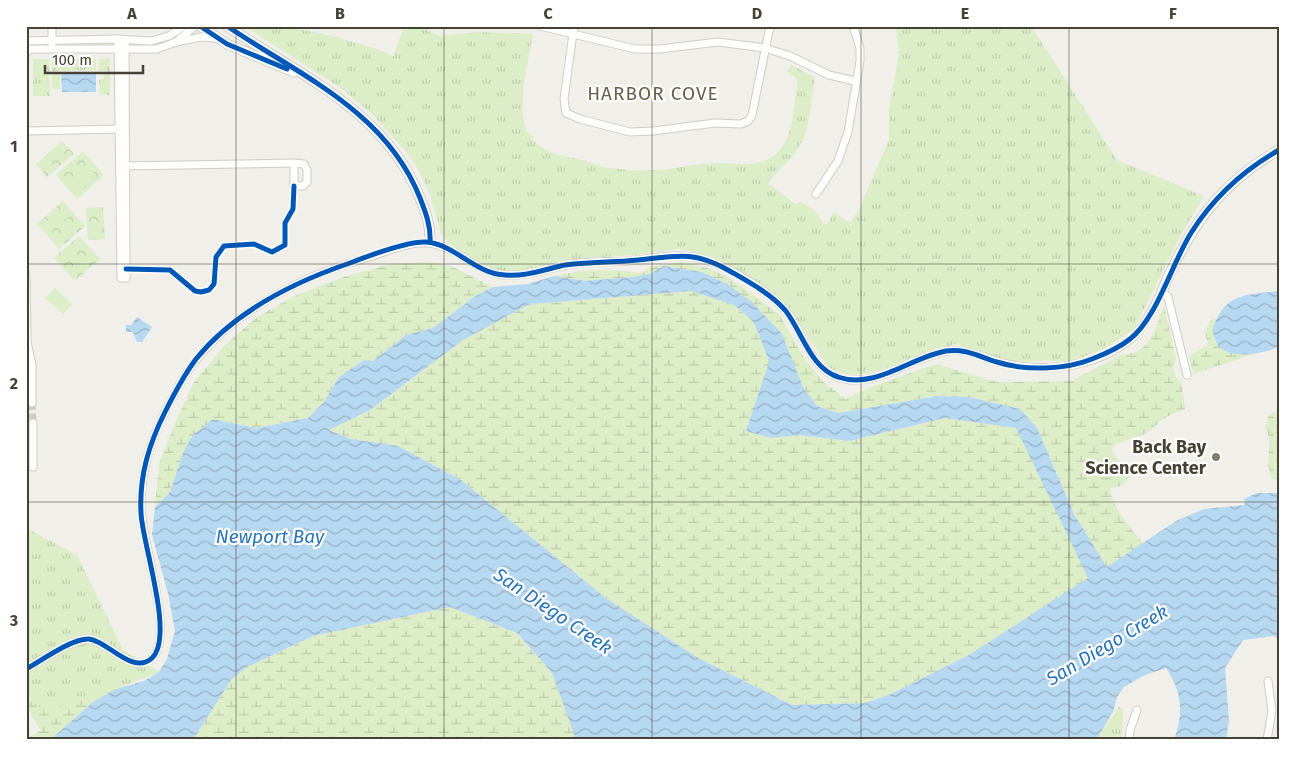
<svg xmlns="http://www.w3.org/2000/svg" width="1305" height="766" font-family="'Fira Sans',sans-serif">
<defs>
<pattern id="grass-tufts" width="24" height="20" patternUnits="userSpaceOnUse" patternTransform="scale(1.25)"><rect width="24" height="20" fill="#dcedc8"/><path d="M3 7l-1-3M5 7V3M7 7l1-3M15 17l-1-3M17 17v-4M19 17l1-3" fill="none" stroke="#beccac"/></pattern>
<pattern id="forest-crowns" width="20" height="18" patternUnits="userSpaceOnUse" patternTransform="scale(1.25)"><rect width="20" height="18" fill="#dcedc8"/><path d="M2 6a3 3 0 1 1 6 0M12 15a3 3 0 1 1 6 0" fill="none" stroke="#beccac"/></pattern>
<pattern id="wetland-marsh" width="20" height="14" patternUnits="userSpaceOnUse" patternTransform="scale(1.25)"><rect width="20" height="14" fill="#dcedc8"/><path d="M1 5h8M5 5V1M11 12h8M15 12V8" fill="none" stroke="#beccac"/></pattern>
<pattern id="water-waves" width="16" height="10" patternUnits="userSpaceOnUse" patternTransform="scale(1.25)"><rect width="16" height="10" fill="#b7d8f1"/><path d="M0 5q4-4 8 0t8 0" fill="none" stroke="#97b1c4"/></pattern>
</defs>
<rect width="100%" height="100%" fill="#f0efea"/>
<!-- grass -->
<g fill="url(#grass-tufts)">
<path d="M244 26C286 26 316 30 356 43 369 47 382 49 393 57L404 26H419L439 36 477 32 533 34C529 60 514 112 529 134 542 154 561 155 582 160 589 161 596 165 603 167 621 170 643 171 660 170 678 168 695 164 713 163 733 162 753 169 772 157 796 141 791 109 798 84L796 78 787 72 791 65 815 77C811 99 811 128 799 147 791 160 777 171 768 183L795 204 801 202 814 210 824 225 828 223 834 212 850 223 859 209 889 140V109L899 53 896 26H1031L1117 160 1204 196 1181 235 1134 329 1106 348 1071 362 1047 360 1025 362 999 359 955 344 882 370 866 374 847 375 828 367 791 311 773 295 727 266 693 252 679 249 636 255 586 258 512 272 489 269 462 253 450 244 441 233 430 194 418 169 407 153 373 115 342 89Z"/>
<path d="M110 58V95H100L99 80 104 79V71H99V59Z"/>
<path d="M33 59H49L50 96H33Z"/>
<path d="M52 59H96V70L60 71V89H52Z"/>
<path d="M26 528 77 555 123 650 159 672 116 689 93 702 80 698 47 712 30 703 26 705Z"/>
<path d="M1119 707 1123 709 1122 740H1096Z"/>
</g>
<!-- forest -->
<g fill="url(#forest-crowns)">
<path d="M62 141 74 154 47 177 36 164Z"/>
<path d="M83 151 104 175 77 199 56 175Z"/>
<path d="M63 201 85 226 59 249 37 224Z"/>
<path d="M103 207 105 239 88 240 86 208Z"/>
<path d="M79 236 100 259 75 281 54 258Z"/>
</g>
<!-- wetland -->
<g fill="url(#wetland-marsh)">
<path d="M429 262 451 266 493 287 474 297 433 328 406 335 373 361 339 377 324 402 308 418 256 428 213 419 184 450 170 492 155 507 159 464 174 425 194 382 225 345 256 318 292 297 349 275 392 264Z"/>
<path d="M682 262 705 267 728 277 779 314 806 361 824 382 845 399 871 387 936 364 997 382 1071 381 1123 354C1150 355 1155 328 1164 306L1176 359 1173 368 1177 379 1181 381 1185 409 1166 417 1147 433 1114 445 1112 453 1127 468 1130 476 1121 486 1110 488C1113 510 1130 527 1144 544L1107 567 1075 516 1037 428 1020 409 969 397 938 396 838 413 817 406 803 387 781 334 702 272 664 266 650 274 632 277 586 281 554 276C583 269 612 269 641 273L650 267Z"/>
<path d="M691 291 734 305 752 320 759 334 769 362 747 430 771 438 799 435 849 441 945 418 1016 428 1089 578 969 655 891 694 865 703 792 705 700 659 607 599 461 480 398 446 351 439 329 429 370 410 463 340 530 304Z"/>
<path d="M1212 318 1216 319 1212 331 1231 352 1254 354 1193 374 1189 356 1208 345 1205 331Z"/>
<path d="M1279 409V480L1272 479C1262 456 1276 449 1265 426L1269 415Z"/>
<path d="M450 607 516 633 552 673 576 740H193L231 680 247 667 313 636Z"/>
<path d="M80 698 93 702 50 740H26L40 730 26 705 31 702 47 712Z"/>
</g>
<!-- pitch -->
<g fill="#dcedc8">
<path d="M90 168 97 176 79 191 72 183Z"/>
<path d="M62 208 69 216 51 231 44 223Z"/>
<path d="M55 288 72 304 63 314 45 298Z"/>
</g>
<!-- water -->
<g fill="url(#water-waves)" fill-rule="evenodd">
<path d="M61 72H96V92H62Z"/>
<path d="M664 266 702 272 727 284 751 301 782 334 803 387 817 406 838 413 938 396 969 397 1020 409 1037 428 1075 516 1107 567 1176 521 1204 509 1245 505 1244 499 1257 493H1279V639L1273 636 1243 640 1225 668 1229 721 1226 740H1174C1184 712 1182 692 1166 668L1145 675 1124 687 1117 697 1113 712 1096 740H576L552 673 517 633 450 607 313 636 247 667 231 680 193 740H50L93 702 116 689 144 681 159 672 167 659 175 631 168 593 152 535 155 507 170 492 184 450 193 435 213 419 256 428 308 418 324 402 339 377 364 360 373 361 406 335 433 328 474 297 493 287 528 284 554 276 586 281 632 277 650 274ZM691 291 734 305 752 320 759 334 769 362 746 431 771 438 799 435 849 441 945 418 1016 428 1088 578 969 655 891 694 865 703 792 705 700 659 607 599 461 480 398 446 351 439 329 430 370 410 463 340 530 304Z"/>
<path d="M1279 291V347C1263 353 1231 361 1218 345 1216 342 1214 335 1212 331 1224 293 1244 295 1279 291Z"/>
<path d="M137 317 152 327 142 342H137L133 332H126V325H131Z"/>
</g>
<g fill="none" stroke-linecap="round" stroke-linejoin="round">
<!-- minor-tunnel -->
<path stroke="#ceccc6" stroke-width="7" stroke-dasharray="7 3.5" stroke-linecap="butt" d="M32 403 33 423"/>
<defs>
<g id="minor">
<path d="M540 26 635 49H660L718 42 765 48 790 56 829 75 855 81"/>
<path d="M574 26 564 99 566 113 580 119 630 132 653 131 715 123 741 124 748 121 752 115 770 26"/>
<path d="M118 39 121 278H126L125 41"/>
<path d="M26 41 115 39 151 41 169 36 184 26"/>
<path d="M176 42 201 37 217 38"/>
<path d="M52 44V26"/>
<path d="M26 53 30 49H157L176 42 195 26"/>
<path d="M26 131 123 129"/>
<path d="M122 166 294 163 304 164 307 170V182L303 186H294V163"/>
<path d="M816 194 838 161 848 132 860 61V48L853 26"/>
<path d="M26 274 27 342 32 365V403"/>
<path d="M33 423V467"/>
<path d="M26 669C41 661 73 638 89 639 108 641 134 677 153 657 175 634 140 538 141 505 141 469 151 439 167 408 177 389 186 371 200 355 241 307 306 275 366 258 383 253 401 244 419 243 451 239 473 273 505 275 525 277 546 269 566 265 587 261 607 262 628 261 655 259 678 251 705 260 731 268 773 293 789 315 803 335 811 366 835 376 873 392 910 357 947 351 968 348 987 360 1007 364 1048 373 1101 366 1133 337 1145 326 1154 306 1162 291L1168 297 1187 375"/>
<path d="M1129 740 1130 730 1137 710"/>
<path d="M1267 740 1272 711 1268 681"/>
</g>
<g id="tertiary">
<path d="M200 26 227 44 294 72"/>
<path d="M227 26C299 75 386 111 420 198 426 213 431 227 430 242"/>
<path d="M1162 291C1188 230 1219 183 1279 150"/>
</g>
</defs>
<!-- minor casing -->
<use href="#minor" stroke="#cecdc7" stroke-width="9"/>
<!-- tertiary casing -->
<use href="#tertiary" stroke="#cecdc7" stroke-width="11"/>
<!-- minor -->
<use href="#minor" stroke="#fdfdfc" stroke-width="7"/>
<!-- tertiary -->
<use href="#tertiary" stroke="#fdfdfc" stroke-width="9"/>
<defs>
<g id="cycleway">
<path d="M200 26 227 44 287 69"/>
<path d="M227 26C299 75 386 111 420 198 426 213 431 227 430 242"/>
<path d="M126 269 170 270 195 291 201 292 209 290 214 284 216 257 224 246 254 244 272 252 285 245V223L293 209 294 186"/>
<path d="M26 669C41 661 72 638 89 639 108 641 133 676 152 658 175 636 142 543 141 513 139 476 149 444 165 412 174 394 184 375 196 359 234 312 294 282 350 263 368 256 407 241 426 242 455 244 475 274 505 275 525 277 546 269 565 265 586 262 606 262 626 261 667 259 688 247 728 270 747 281 770 293 785 310 802 331 810 368 838 377 875 390 911 357 946 351 965 348 980 357 997 362 1025 371 1065 370 1092 359 1105 354 1119 348 1130 339 1157 318 1172 263 1191 233 1213 198 1242 171 1279 150"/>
</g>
</defs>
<!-- cycleway casing -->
<use href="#cycleway" stroke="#fff" stroke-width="8"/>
<!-- cycleway -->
<use href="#cycleway" stroke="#0057b8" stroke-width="5"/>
</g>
<!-- grid -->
<path fill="none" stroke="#474135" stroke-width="1" stroke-opacity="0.55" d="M236 26V740M444 26V740M652 26V740M861 26V740M1069 26V740M26 264H1279M26 502H1279"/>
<!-- markers -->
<circle fill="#827e74" stroke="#fff" stroke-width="2" cx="1216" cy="457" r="5"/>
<g text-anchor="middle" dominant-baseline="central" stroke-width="4.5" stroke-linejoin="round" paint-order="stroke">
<!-- poi labels -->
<g font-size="18" font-weight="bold" fill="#474135" stroke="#fff" text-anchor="end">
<text x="1206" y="447">Back Bay<tspan x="1206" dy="21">Science Center</tspan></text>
</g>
<!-- neighbourhood labels -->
<g font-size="19" letter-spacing="1" fill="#6b5f4b" stroke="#fff">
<text x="653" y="93">HARBOR COVE</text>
</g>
<!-- water labels -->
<g font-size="19" font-style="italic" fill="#2875b9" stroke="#fff">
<text x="270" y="536">Newport Bay</text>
<text transform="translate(553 611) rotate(34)">San Diego Creek</text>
<text transform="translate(1107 645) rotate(-31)">San Diego Creek</text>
</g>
</g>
<!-- border -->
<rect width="1305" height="766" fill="none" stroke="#ffffff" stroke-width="55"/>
<!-- scale -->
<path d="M45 65v8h98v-8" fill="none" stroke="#474135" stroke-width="2.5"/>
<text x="52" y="65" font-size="15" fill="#474135" stroke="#ffffff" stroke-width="4" paint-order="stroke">100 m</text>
<rect x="28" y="28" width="1250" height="710" fill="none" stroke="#474135" stroke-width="2"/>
<g font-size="16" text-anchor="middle" font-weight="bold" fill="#474135">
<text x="132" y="19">A</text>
<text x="340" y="19">B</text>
<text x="548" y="19">C</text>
<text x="757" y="19">D</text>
<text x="965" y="19">E</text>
<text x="1173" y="19">F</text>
<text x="14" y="152">1</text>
<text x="14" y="389">2</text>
<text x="14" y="626">3</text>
</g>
</svg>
